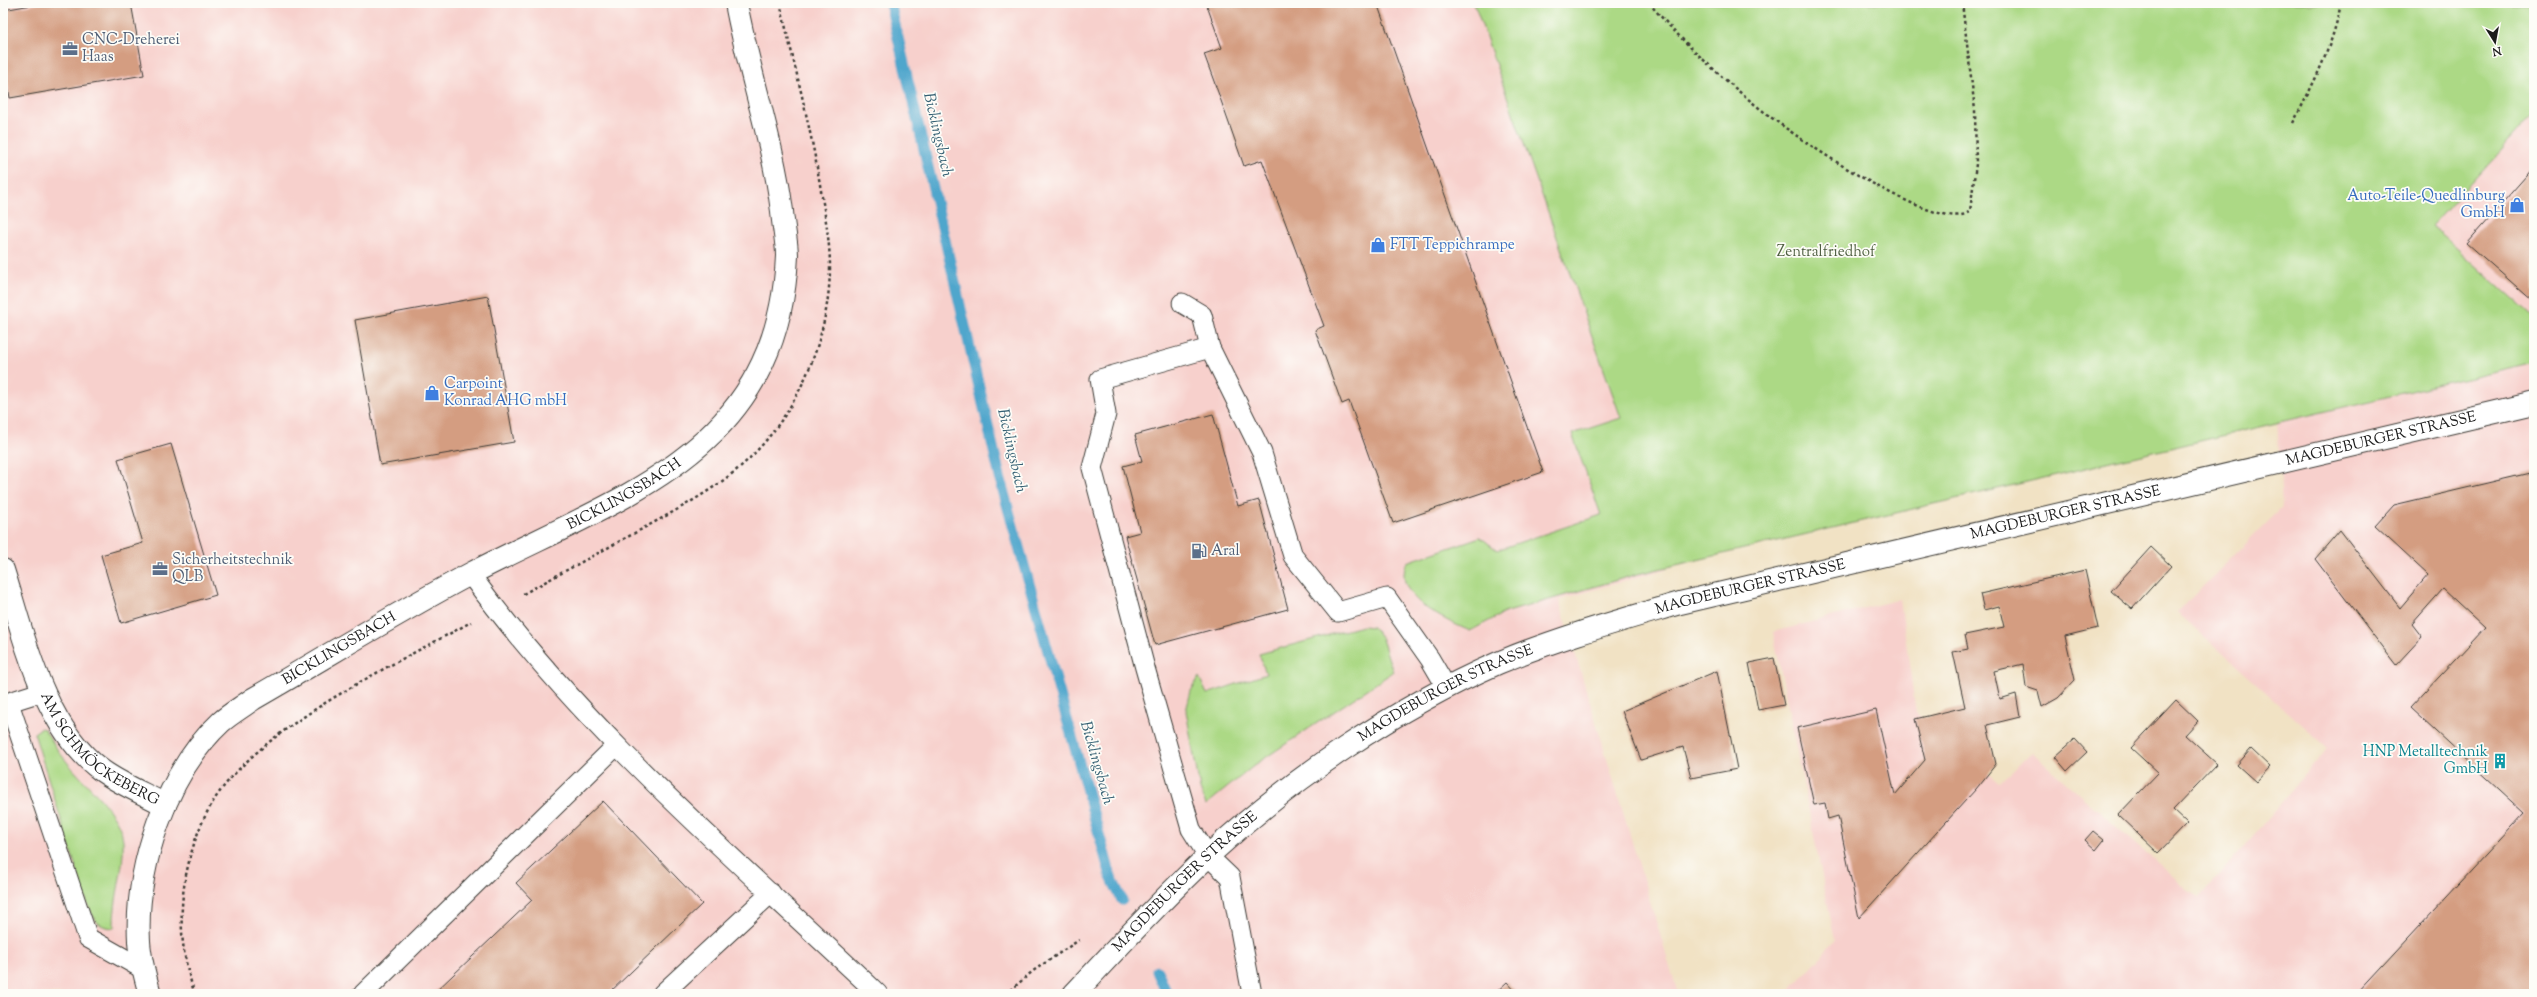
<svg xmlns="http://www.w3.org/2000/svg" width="2537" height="997" font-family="'Sorts Mill Goudy',serif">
<rect width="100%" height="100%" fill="#fdfcf7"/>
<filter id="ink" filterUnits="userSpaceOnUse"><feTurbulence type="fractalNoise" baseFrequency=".025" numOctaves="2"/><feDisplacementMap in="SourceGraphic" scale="8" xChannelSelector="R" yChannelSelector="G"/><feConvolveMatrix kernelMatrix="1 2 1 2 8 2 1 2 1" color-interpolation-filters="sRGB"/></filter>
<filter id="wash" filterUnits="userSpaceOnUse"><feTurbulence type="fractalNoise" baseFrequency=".012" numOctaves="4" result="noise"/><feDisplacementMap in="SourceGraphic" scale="16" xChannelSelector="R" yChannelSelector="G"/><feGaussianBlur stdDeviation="0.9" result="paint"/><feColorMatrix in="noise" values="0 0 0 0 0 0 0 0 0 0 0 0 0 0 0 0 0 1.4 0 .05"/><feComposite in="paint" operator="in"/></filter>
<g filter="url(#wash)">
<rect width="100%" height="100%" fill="#f1e2c4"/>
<!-- built -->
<g fill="#f7d0cc">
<path d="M3 3H1474L1621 419 1662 548 1666 569 1559 600 1678 994H3Z"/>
<path d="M2534 113V994H1787L1835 941 1773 632 1900 599 1916 713 1999 782 2032 753 2199 899 2328 748 2177 612 2282 508 2276 400Z"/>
</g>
<!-- green -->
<g fill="#acd985" stroke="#647a50">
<path d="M1474 3H2534V113L2432 226 2534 318V362L1638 574 1504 613 1470 631C1445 620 1391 597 1407 562L1480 537 1497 550 1601 515 1572 434 1621 418Z"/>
<path d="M1362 626 1373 627 1382 639 1393 672 1256 764 1206 805 1200 789 1186 711 1191 691 1199 677 1207 694 1266 674 1259 654Z"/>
<path d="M41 728 44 729C52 740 58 752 67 762 84 784 120 812 123 840 125 869 113 898 114 928 96 927 94 919 87 903L34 733Z"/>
</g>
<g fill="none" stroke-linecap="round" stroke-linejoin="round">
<!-- stream -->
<g stroke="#4fa6cc" stroke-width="11">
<path d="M890 3 1003 490 1111 877 1122 900"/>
<path d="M1157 971 1167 994"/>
</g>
</g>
<g id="blocks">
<!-- building -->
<g fill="#d49d81">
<path d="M43 3H131L144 75 10 98 3 55V10Z"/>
<path d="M1206 3H1377L1543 472 1393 523 1349 401 1342 404 1315 330 1324 326 1262 160 1244 166 1219 95 1204 54 1222 48Z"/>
<path d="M2534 167V302L2467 243Z"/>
<path d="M488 296 514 442 380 465 355 320Z"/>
<path d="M1213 414 1238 506 1259 500 1288 609 1155 645 1125 536 1140 532 1123 466 1142 461 1135 435Z"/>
<path d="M171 444 216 595 121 623 101 555 143 543 118 459Z"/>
<path d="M2534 472V994H2356L2524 813 2410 708 2485 628 2443 589 2412 624 2422 637 2396 665 2315 559 2340 530 2400 608 2428 575 2375 526 2394 505Z"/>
<path d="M2151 547 2171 566 2132 609 2111 591Z"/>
<path d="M2085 570 2098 628 2065 636 2075 680 2058 698 2042 707 2038 691 2026 687 2023 664 1994 671 2000 699 2016 694 2020 717 1987 725 1996 764 1976 789 1859 918 1838 816 1828 819 1825 803 1814 805 1797 728 1876 710 1895 795 1925 760 1915 719 1965 707 1953 652 1968 649 1965 635 2004 627 1999 606 1984 610 1980 594Z"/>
<path d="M1774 658 1784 705 1758 710 1749 663Z"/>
<path d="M1717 671 1737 769 1691 778 1683 747 1641 760 1622 711Z"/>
<path d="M2176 700 2198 721 2185 735 2217 764 2173 810 2187 823 2158 853 2118 815 2158 773 2131 748Z"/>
<path d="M2075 739 2087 752 2067 771 2055 757Z"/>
<path d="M2251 749 2270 767 2256 782 2237 765Z"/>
<path d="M603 801 702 904 608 994H433L532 900 516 883Z"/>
<path d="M2093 831 2104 840 2096 850 2085 840Z"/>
<path d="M1507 982 1518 994H1494Z"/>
</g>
</g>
</g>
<g filter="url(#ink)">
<use href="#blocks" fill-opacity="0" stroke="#3c3a35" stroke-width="1"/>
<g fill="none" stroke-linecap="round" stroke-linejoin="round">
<defs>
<g id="service">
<path d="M1182 303 1202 315 1210 348"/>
<path d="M470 574C585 732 737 860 878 994"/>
<path d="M9 703 88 938 143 969"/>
<path d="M3 704 44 691"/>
<path d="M363 994 616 746"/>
<path d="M662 994 771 893"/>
<path d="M1252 994 1230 877 1208 856 1191 829 1145 668 1092 468 1106 414 1100 379 1210 348 1262 453 1293 556 1338 612 1387 598 1430 659 1447 688"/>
</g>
<g id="minor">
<path id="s1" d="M3 570C24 636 43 727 101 770 120 784 145 794 165 805"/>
<path id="s2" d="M150 994C145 977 140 959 139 941 135 868 166 773 221 722 230 714 242 707 253 699 326 657 398 612 472 573 621 496 778 453 787 256 787 241 783 226 782 211 773 141 749 73 736 3"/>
</g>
<g id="secondary">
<path id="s3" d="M1074 994C1118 947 1161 900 1208 856 1290 780 1395 708 1498 663 1557 638 1619 621 1680 603L2534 403"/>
</g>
</defs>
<!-- service casing -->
<use href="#service" stroke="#3c3a35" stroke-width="21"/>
<!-- minor casing -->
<use href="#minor" stroke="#3c3a35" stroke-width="24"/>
<!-- secondary casing -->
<use href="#secondary" stroke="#3c3a35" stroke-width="24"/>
<!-- path -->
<g stroke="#3c3a35" stroke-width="2.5" stroke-dasharray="3 3" stroke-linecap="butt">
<path d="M1649 3C1684 44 1726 82 1768 115 1796 137 1942 238 1970 211L1976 164 1975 110 1962 3"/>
<path d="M2293 123C2313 85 2333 46 2341 3"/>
<path d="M523 594C563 572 602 551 642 529 675 511 711 492 740 467 796 418 829 342 830 268 830 244 826 221 822 197 812 132 795 68 780 3"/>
<path d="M195 994C181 955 178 916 186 875 191 851 198 828 210 807 253 729 394 665 471 622"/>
<path d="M1006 994 1033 971 1079 940"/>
</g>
<!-- service -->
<use href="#service" stroke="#fff" stroke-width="19"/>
<!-- minor -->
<use href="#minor" stroke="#fff" stroke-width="22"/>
<!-- secondary -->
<use href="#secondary" stroke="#fff" stroke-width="22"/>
</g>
</g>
<!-- icons -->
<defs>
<symbol id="office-bare" viewBox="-9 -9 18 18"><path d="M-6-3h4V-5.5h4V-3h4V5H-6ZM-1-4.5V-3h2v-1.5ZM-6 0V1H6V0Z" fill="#5c6f8a" stroke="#fdfcf7" stroke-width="2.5" paint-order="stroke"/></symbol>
<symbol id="shop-bare" viewBox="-9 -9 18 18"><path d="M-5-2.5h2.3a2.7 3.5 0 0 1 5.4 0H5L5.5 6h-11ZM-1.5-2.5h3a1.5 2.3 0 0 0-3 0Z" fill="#3f7fe0" stroke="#fdfcf7" stroke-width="2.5" paint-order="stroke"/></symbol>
<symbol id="fuel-bare" viewBox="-9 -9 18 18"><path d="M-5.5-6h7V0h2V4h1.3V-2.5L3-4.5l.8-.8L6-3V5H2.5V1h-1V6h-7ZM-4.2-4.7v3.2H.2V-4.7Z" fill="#5c6f8a" stroke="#fdfcf7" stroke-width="2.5" paint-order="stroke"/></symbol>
<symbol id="building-bare" viewBox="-9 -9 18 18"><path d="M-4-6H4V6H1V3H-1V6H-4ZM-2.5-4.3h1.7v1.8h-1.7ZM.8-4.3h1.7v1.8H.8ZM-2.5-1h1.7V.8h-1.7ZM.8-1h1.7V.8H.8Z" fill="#0f9aa8" stroke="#fdfcf7" stroke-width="2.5" paint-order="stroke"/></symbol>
</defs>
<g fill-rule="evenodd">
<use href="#office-bare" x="59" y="38" width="22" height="22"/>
<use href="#shop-bare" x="2506" y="194" width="22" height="22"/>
<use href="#shop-bare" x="1367" y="234" width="22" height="22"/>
<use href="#shop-bare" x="421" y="382" width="22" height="22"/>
<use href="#fuel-bare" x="1188" y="540" width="22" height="22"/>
<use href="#office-bare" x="149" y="558" width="22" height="22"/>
<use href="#building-bare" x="2489" y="750" width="22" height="22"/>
</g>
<g text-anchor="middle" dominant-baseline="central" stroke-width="3.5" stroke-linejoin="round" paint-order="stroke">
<!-- service labels -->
<g font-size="15" fill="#4e5e75" stroke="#fdfcf7" text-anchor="start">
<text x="82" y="40">CNC-Dreherei<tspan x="82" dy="17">Haas</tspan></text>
<text x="1211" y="551">Aral</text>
<text x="172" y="560">Sicherheitstechnik<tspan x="172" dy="17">QLB</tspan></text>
</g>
<!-- shop labels -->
<g font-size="15" fill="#366cbe" stroke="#fdfcf7" text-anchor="start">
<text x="2505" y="196" text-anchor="end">Auto-Teile-Quedlinburg<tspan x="2505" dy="17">GmbH</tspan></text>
<text x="1390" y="245">FTT Teppichrampe</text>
<text x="444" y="384">Carpoint<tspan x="444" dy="17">Konrad AHG mbH</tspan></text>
</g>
<!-- park labels -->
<g font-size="15" fill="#4e5e41" stroke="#fdfcf7">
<text x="1826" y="252">Zentralfriedhof</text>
</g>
<!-- street labels -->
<g font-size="15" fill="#1c1c1c" stroke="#fdfcf7">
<text stroke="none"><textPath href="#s3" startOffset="1454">MAGDEBURGER STRASSE</textPath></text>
<text stroke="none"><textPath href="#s2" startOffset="758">BICKLINGSBACH</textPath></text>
<text stroke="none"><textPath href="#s3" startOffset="1130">MAGDEBURGER STRASSE</textPath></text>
<text stroke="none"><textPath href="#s3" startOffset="806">MAGDEBURGER STRASSE</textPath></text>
<text stroke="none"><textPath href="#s2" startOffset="434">BICKLINGSBACH</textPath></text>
<text stroke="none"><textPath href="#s3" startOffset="482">MAGDEBURGER STRASSE</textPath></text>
<text stroke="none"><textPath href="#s1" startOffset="211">AM SCHMÖCKEBERG</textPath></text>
<text stroke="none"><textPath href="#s3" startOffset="158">MAGDEBURGER STRASSE</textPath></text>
</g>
<!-- culture labels -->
<g font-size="15" fill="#0d838f" stroke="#fdfcf7" text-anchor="end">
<text x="2488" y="752">HNP Metalltechnik<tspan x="2488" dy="17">GmbH</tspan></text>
</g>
<!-- water labels -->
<g font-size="16" font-style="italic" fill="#366174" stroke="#fdfcf7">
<text transform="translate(937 135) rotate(77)">Bicklingsbach</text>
<text transform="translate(1011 451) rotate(77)">Bicklingsbach</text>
<text transform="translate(1096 763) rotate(74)">Bicklingsbach</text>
</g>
</g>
<!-- margin -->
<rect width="2537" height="997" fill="none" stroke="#fdfcf7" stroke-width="16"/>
<!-- north arrow -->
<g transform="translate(2495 42) rotate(169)" stroke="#fdfcf7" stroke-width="3" paint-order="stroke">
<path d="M0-3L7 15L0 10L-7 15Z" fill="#1c1c1c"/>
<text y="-6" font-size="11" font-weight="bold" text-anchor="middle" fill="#1c1c1c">N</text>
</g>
</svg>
